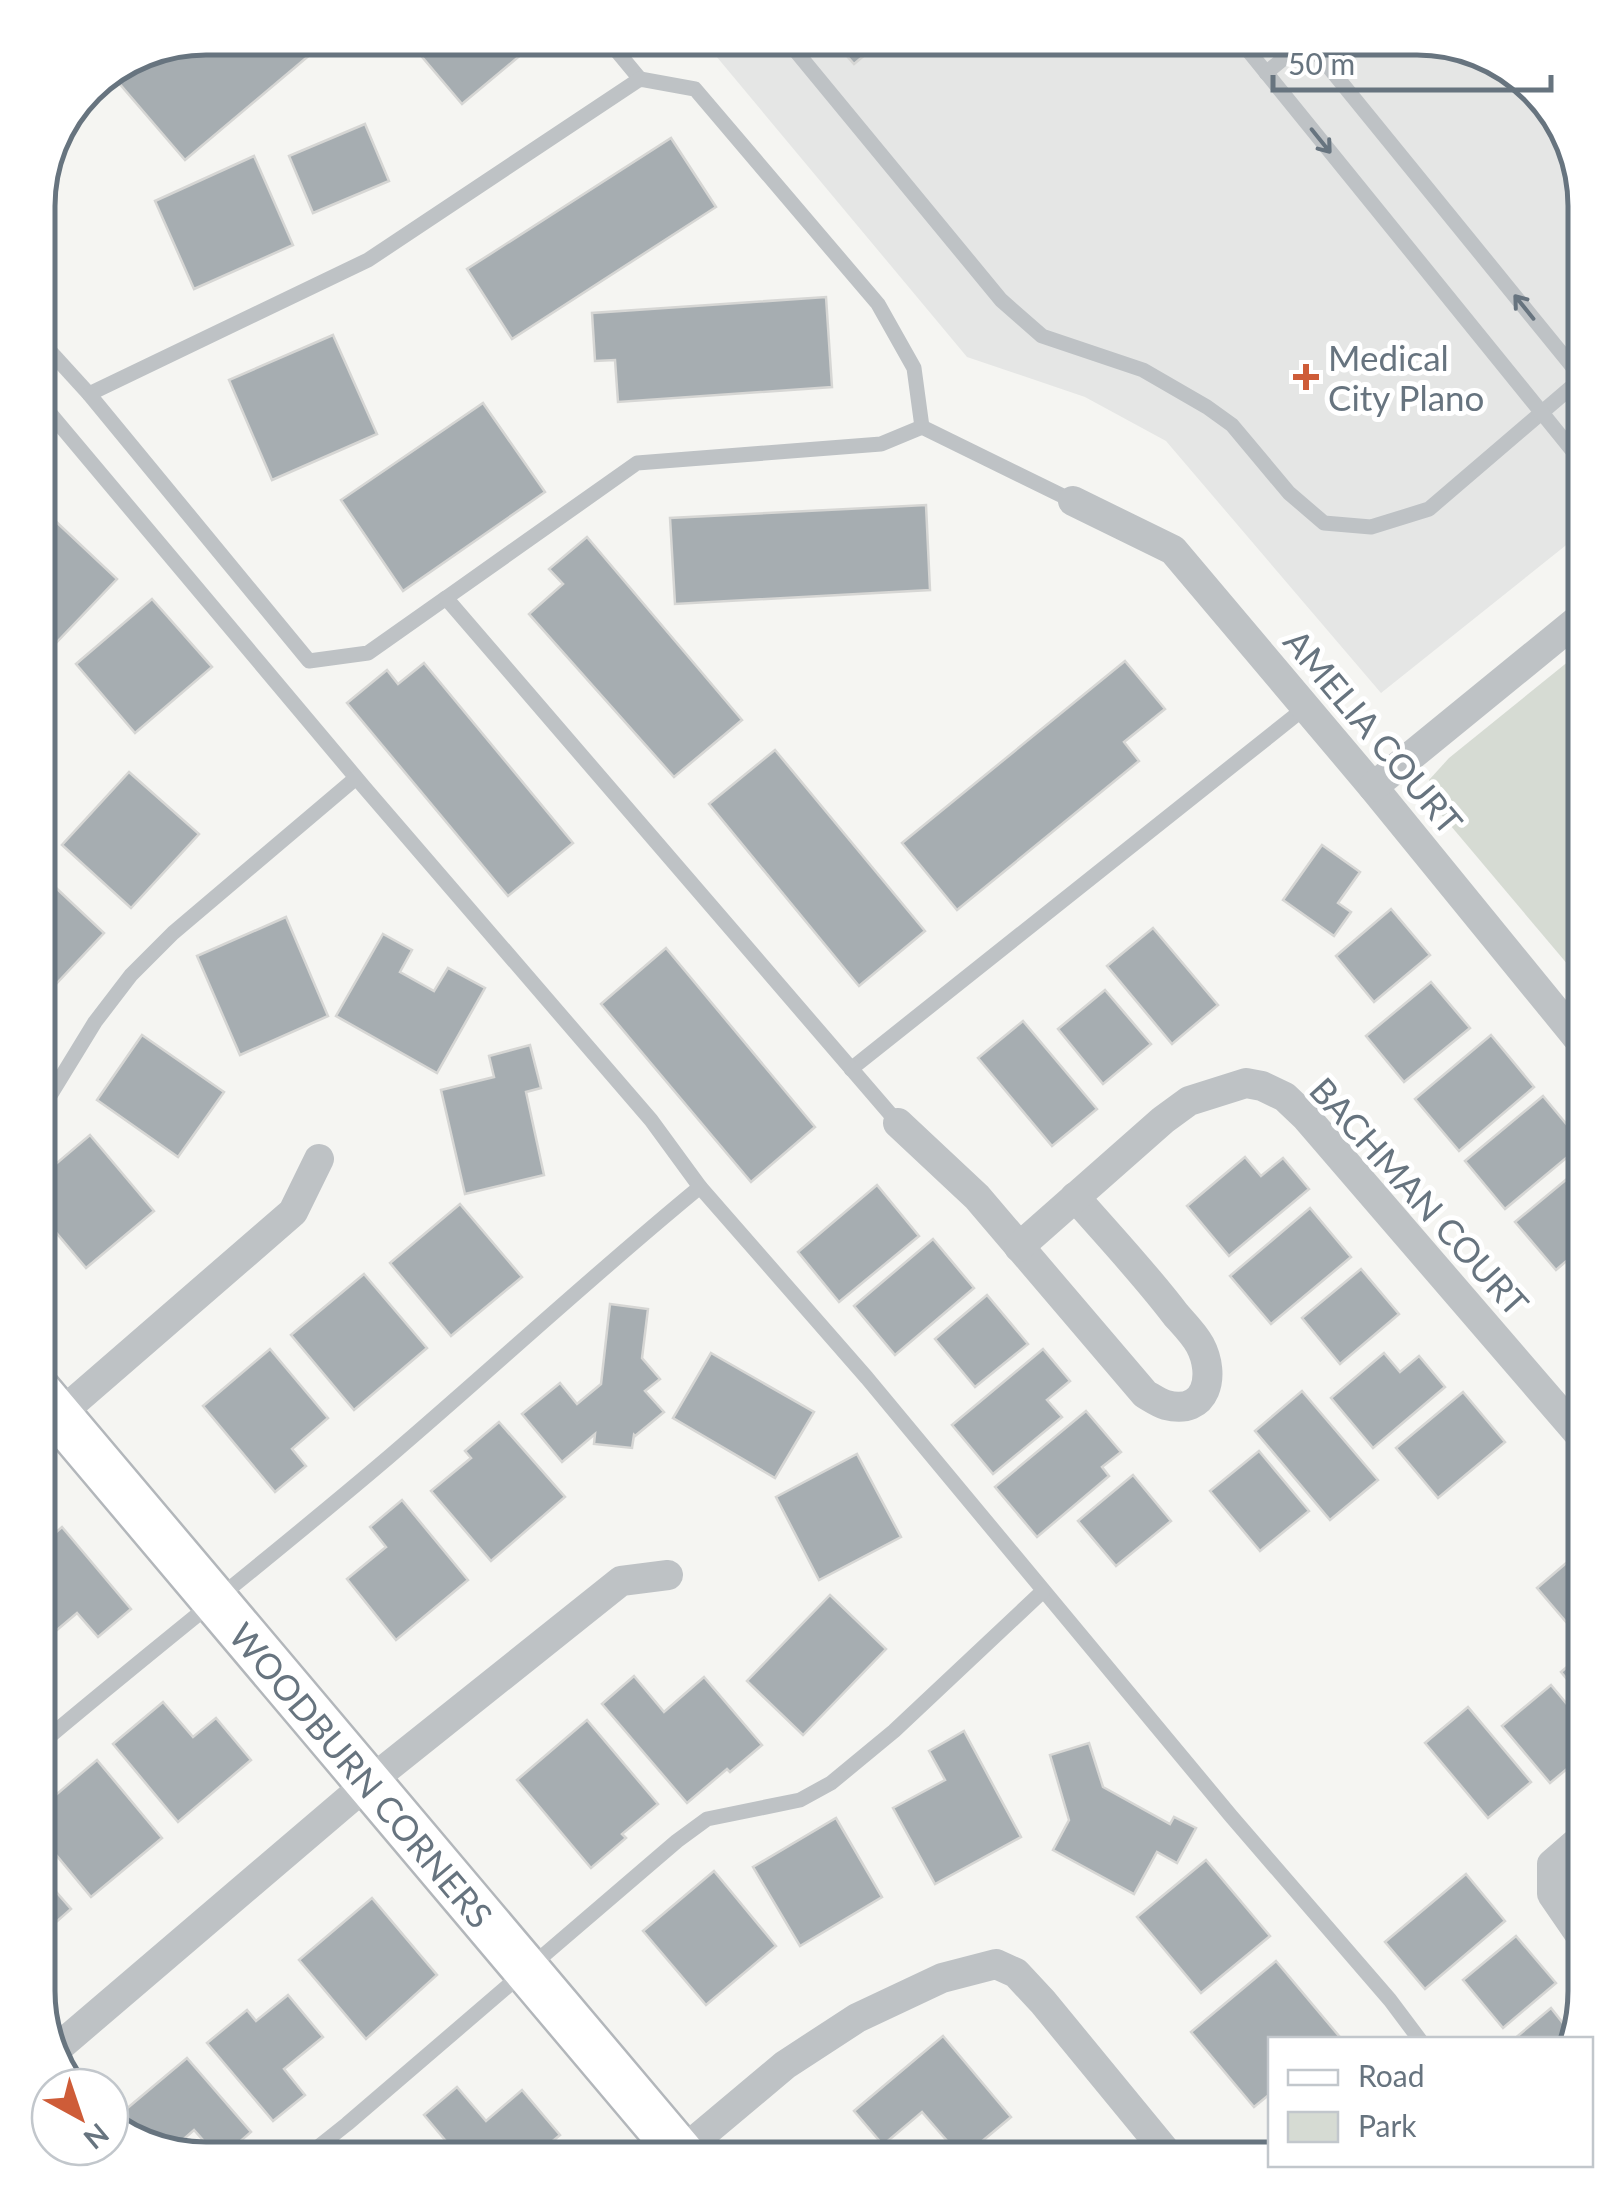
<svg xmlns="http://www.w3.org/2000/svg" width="1623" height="2197" font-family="Lato,sans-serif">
<rect width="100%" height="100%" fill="#f5f5f2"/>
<!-- built -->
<path fill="#e5e6e5" d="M701 38H1427L1502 60 1563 121 1585 206V530L1381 693 1166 441 1085 397 967 357Z"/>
<!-- green -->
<path fill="#d6dbd3" d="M1585 648V985L1440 813 1429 780 1449 758Z"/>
<!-- building -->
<g fill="#a6adb1" stroke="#d6d6d4" stroke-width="2.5">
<path d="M206 38H299L312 53 185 160 112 75Z"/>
<path d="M406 38H541L462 104Z"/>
<path d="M831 38H885L854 64Z"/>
<path d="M365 124 389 181 313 213 289 156Z"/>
<path d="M671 138 716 207 512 339 467 269Z"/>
<path d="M254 156 293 245 194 289 155 201Z"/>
<path d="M826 297 832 387 618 402 615 360 595 361 592 313Z"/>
<path d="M333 335 377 434 272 480 229 380Z"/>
<path d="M483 403 545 492 403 591 341 500Z"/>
<path d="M926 505 930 590 675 604 670 518Z"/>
<path d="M50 516 117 579 55 644 38 628V529Z"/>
<path d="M587 537 742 720 674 777 529 614 563 584 549 569Z"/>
<path d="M152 599 212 667 135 733 76 664Z"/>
<path d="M1125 661 1165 709 1124 742 1139 761 957 910 902 843Z"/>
<path d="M424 663 573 843 508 896 347 703 387 670 398 684Z"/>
<path d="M775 750 925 931 859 986 709 804Z"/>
<path d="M129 772 199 834 131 908 62 845Z"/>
<path d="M1322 845 1360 872 1338 903 1351 912 1334 936 1283 900Z"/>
<path d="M38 871 104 933 41 1000 38 997Z"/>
<path d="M1391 909 1430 955 1374 1002 1336 956Z"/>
<path d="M286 917 328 1016 240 1055 197 956Z"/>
<path d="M1153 928 1218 1005 1172 1044 1107 966Z"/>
<path d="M383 934 412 950 400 972 434 991 448 968 485 988 437 1073 336 1016Z"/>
<path d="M666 948 815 1127 751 1182 601 1004Z"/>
<path d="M1431 982 1470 1028 1404 1082 1366 1036Z"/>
<path d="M1105 990 1151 1044 1103 1084 1058 1029Z"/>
<path d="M1023 1021 1097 1109 1052 1146 978 1058Z"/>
<path d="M142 1035 224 1092 178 1157 97 1100Z"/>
<path d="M1491 1035 1534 1087 1459 1151 1415 1099Z"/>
<path d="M530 1045 541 1088 526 1092 544 1175 465 1194 441 1090 494 1077 489 1056Z"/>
<path d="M1543 1096 1583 1144 1505 1209 1465 1161Z"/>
<path d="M90 1135 154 1211 86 1268 38 1211V1179Z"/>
<path d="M1245 1157 1261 1176 1283 1158 1309 1189 1229 1256 1187 1206Z"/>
<path d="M1585 1164V1245L1556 1270 1515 1222Z"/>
<path d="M877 1185 919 1236 839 1302 798 1252Z"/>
<path d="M460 1204 522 1277 451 1336 390 1263Z"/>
<path d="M1310 1208 1351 1257 1271 1324 1230 1276Z"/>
<path d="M933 1239 974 1288 895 1355 854 1306Z"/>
<path d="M1361 1269 1399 1314 1340 1364 1302 1318Z"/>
<path d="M1585 1269V1306L1568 1284Z"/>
<path d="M364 1274 427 1348 354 1410 291 1335Z"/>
<path d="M987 1295 1028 1344 975 1387 935 1339Z"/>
<path d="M610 1304 648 1309 642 1358 660 1379 645 1391 664 1412 635 1436 634 1435 632 1448 594 1444 595 1434 562 1462 522 1414 560 1383 577 1404 601 1384Z"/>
<path d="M270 1349 328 1418 292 1449 306 1466 275 1492 203 1406Z"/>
<path d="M1043 1349 1070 1381 1047 1400 1062 1417 993 1474 952 1425Z"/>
<path d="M711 1353 814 1412 775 1478 673 1418Z"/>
<path d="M1384 1353 1400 1372 1419 1356 1445 1387 1373 1448 1331 1398Z"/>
<path d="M1302 1391 1378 1480 1330 1520 1255 1431Z"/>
<path d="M1463 1392 1505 1442 1438 1498 1396 1448Z"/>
<path d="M1086 1411 1121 1452 1102 1467 1109 1476 1037 1537 995 1487Z"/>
<path d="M499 1422 565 1497 491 1561 431 1491 471 1458 465 1451Z"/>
<path d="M1259 1451 1309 1511 1260 1551 1210 1491Z"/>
<path d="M857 1454 901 1537 819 1580 776 1497Z"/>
<path d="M1133 1475 1171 1521 1116 1566 1078 1521Z"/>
<path d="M402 1500 468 1580 396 1640 347 1579 386 1547 370 1527Z"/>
<path d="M62 1527 131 1609 98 1637 77 1613 38 1646V1548Z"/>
<path d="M1585 1547V1632L1579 1637 1537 1588Z"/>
<path d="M830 1595 886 1649 803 1735 747 1681Z"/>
<path d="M1585 1652V1701L1561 1672Z"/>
<path d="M634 1676 664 1712 704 1677 762 1745 730 1772 727 1769 687 1803 602 1704Z"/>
<path d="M1551 1685 1585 1726V1754L1550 1783 1502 1726Z"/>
<path d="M163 1702 193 1737 216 1718 251 1760 178 1822 113 1744Z"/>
<path d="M1468 1707 1531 1782 1488 1818 1425 1743Z"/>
<path d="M587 1720 658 1804 622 1834 626 1838 591 1868 517 1780Z"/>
<path d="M964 1731 1021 1837 935 1884 893 1808 945 1780 929 1751Z"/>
<path d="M1089 1743 1103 1787 1170 1824 1174 1817 1196 1828 1177 1863 1157 1852 1134 1894 1053 1850 1069 1820 1050 1755Z"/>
<path d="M97 1760 162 1838 91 1897 38 1833V1810Z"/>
<path d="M836 1818 882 1897 800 1946 753 1867Z"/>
<path d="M1206 1860 1270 1936 1201 1993 1137 1917Z"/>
<path d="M38 1871 71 1909 38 1938Z"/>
<path d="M714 1871 776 1946 706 2005 643 1931Z"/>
<path d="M1466 1874 1505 1921 1425 1989 1385 1942Z"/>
<path d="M372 1898 437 1975 366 2039 299 1960Z"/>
<path d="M1516 1936 1556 1983 1503 2028 1463 1980Z"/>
<path d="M1276 1961 1339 2036 1335 2040H1270V2094L1254 2107 1191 2032Z"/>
<path d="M288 1995 323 2037 284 2069 305 2095 273 2121 207 2043 247 2010 256 2021Z"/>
<path d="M1551 2008 1566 2027 1579 2017 1572 2040H1513Z"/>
<path d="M943 2036 1011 2117 962 2158 922 2112 883 2145 854 2111Z"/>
<path d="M187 2058 251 2132 220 2159 194 2130 170 2151 141 2143 118 2116Z"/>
<path d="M457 2087 486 2121 522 2090 560 2135 531 2159H461L424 2115Z"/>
</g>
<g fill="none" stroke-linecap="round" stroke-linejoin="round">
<defs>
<g id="secondary">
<path id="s1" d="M38 1391 686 2159"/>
</g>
</defs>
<!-- secondary casing -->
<use href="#secondary" stroke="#b3b7bb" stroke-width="50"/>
<!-- lane -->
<g stroke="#bec2c5" stroke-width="15">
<path d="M606 38 640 79"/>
<path d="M785 38 1001 300 1042 336 1143 370 1207 407 1232 425 1289 493 1324 523 1371 527 1429 509 1582 378"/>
<path d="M1238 38 1585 466"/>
<path d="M1305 38 1585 382"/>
<path d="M1266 73 1308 38"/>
<path d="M38 338 89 394"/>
<path d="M38 399 364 787 651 1120 700 1187"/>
<path d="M446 598 368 653 309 661 89 394 368 260 640 79 695 89 878 304 914 368 922 427"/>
<path d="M851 1069 1306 707"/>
<path d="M38 1111 46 1102 95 1022 131 975 173 933 356 778"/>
<path d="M898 1123 446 598 637 463 881 444 922 427 1073 501"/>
<path d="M38 1746C154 1648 274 1555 390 1456 494 1367 594 1274 700 1187L867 1378 1231 1816 1390 2000 1420 2040"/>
<path d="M303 2159 347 2124 677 1841 707 1819 800 1800 831 1783 894 1731 1043 1591"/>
</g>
<!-- street -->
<g stroke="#bec2c5" stroke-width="30">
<path d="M1073 501 1173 550 1373 787 1585 1047"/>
<path d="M1373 787 1585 614"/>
<path d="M898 1123 977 1197 1145 1394C1152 1398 1159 1403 1166 1405 1207 1416 1216 1375 1200 1345 1194 1334 1184 1324 1176 1315 1145 1274 1109 1236 1075 1197"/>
<path d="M1019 1247 1163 1120 1189 1101 1246 1083 1262 1086 1285 1097 1305 1116 1585 1441"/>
<path d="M38 1433 293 1212 319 1159"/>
<path d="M1585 1942 1552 1894V1864L1575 1844 1585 1845"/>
<path d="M54 2051 368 1783 621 1581 668 1575"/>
<path d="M673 2159 785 2065 857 2018 942 1978 996 1964 1016 1973 1043 2002 1172 2159"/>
</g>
<!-- secondary -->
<use href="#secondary" stroke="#fff" stroke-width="45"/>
</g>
<!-- one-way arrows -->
<defs><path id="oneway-shaft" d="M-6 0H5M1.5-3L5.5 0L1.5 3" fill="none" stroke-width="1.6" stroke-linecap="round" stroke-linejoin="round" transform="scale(2.5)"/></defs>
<g stroke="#67747f">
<use href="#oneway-shaft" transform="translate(1321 141) rotate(51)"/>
<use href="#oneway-shaft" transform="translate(1524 307) rotate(-129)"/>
</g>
<!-- markers -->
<path fill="#ce5c38" stroke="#fff" stroke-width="4" d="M1301 362h10v10h10v10h-10v10h-10v-10h-10v-10h10z"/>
<g text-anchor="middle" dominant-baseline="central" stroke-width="10" stroke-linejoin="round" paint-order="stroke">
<!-- poi labels -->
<g font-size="35" fill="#67747f" stroke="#fff" text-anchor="start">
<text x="1328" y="357">Medical<tspan x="1328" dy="40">City Plano</tspan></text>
</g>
<!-- street labels -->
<g font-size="35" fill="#67747f" stroke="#fff">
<text transform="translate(1374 731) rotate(50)">AMELIA COURT</text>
<text transform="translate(1420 1196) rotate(48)">BACHMAN COURT</text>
<text stroke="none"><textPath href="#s1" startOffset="502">WOODBURN CORNERS</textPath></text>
</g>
</g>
<!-- crop -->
<path d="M0 0H1623V2197H0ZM206 55H1417A151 151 0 0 1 1568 206V1991A151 151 0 0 1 1417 2142H206A151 151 0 0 1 55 1991V206A151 151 0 0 1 206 55Z" fill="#fff" fill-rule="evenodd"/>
<path fill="none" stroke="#67747f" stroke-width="5" d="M206 55H1417A151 151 0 0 1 1568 206V1991A151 151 0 0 1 1417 2142H206A151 151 0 0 1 55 1991V206A151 151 0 0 1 206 55Z"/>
<!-- legend -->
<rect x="1268" y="2037" width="325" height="130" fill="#ffffff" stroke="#c2c7cc" stroke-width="2.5"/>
<rect x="1288" y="2070" width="50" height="15" fill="#ffffff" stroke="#c2c7cc" stroke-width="2.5"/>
<text x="1358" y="2087" font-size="30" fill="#67747f">Road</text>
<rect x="1288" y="2112" width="50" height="30" fill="#d6dbd3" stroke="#c2c7cc" stroke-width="2.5"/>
<text x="1358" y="2137" font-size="30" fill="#67747f">Park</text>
<!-- north arrow -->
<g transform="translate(80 2117) rotate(140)"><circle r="48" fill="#ffffff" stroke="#c2c7cc" stroke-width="2.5"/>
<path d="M0-8L18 38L0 25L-18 38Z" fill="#ce5c38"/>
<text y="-15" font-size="28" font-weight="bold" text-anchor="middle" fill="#67747f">N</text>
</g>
<!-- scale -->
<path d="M1273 75v15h278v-15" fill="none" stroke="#67747f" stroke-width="5"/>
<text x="1288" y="75" font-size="30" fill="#67747f" stroke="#ffffff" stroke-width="8" paint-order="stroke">50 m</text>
</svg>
